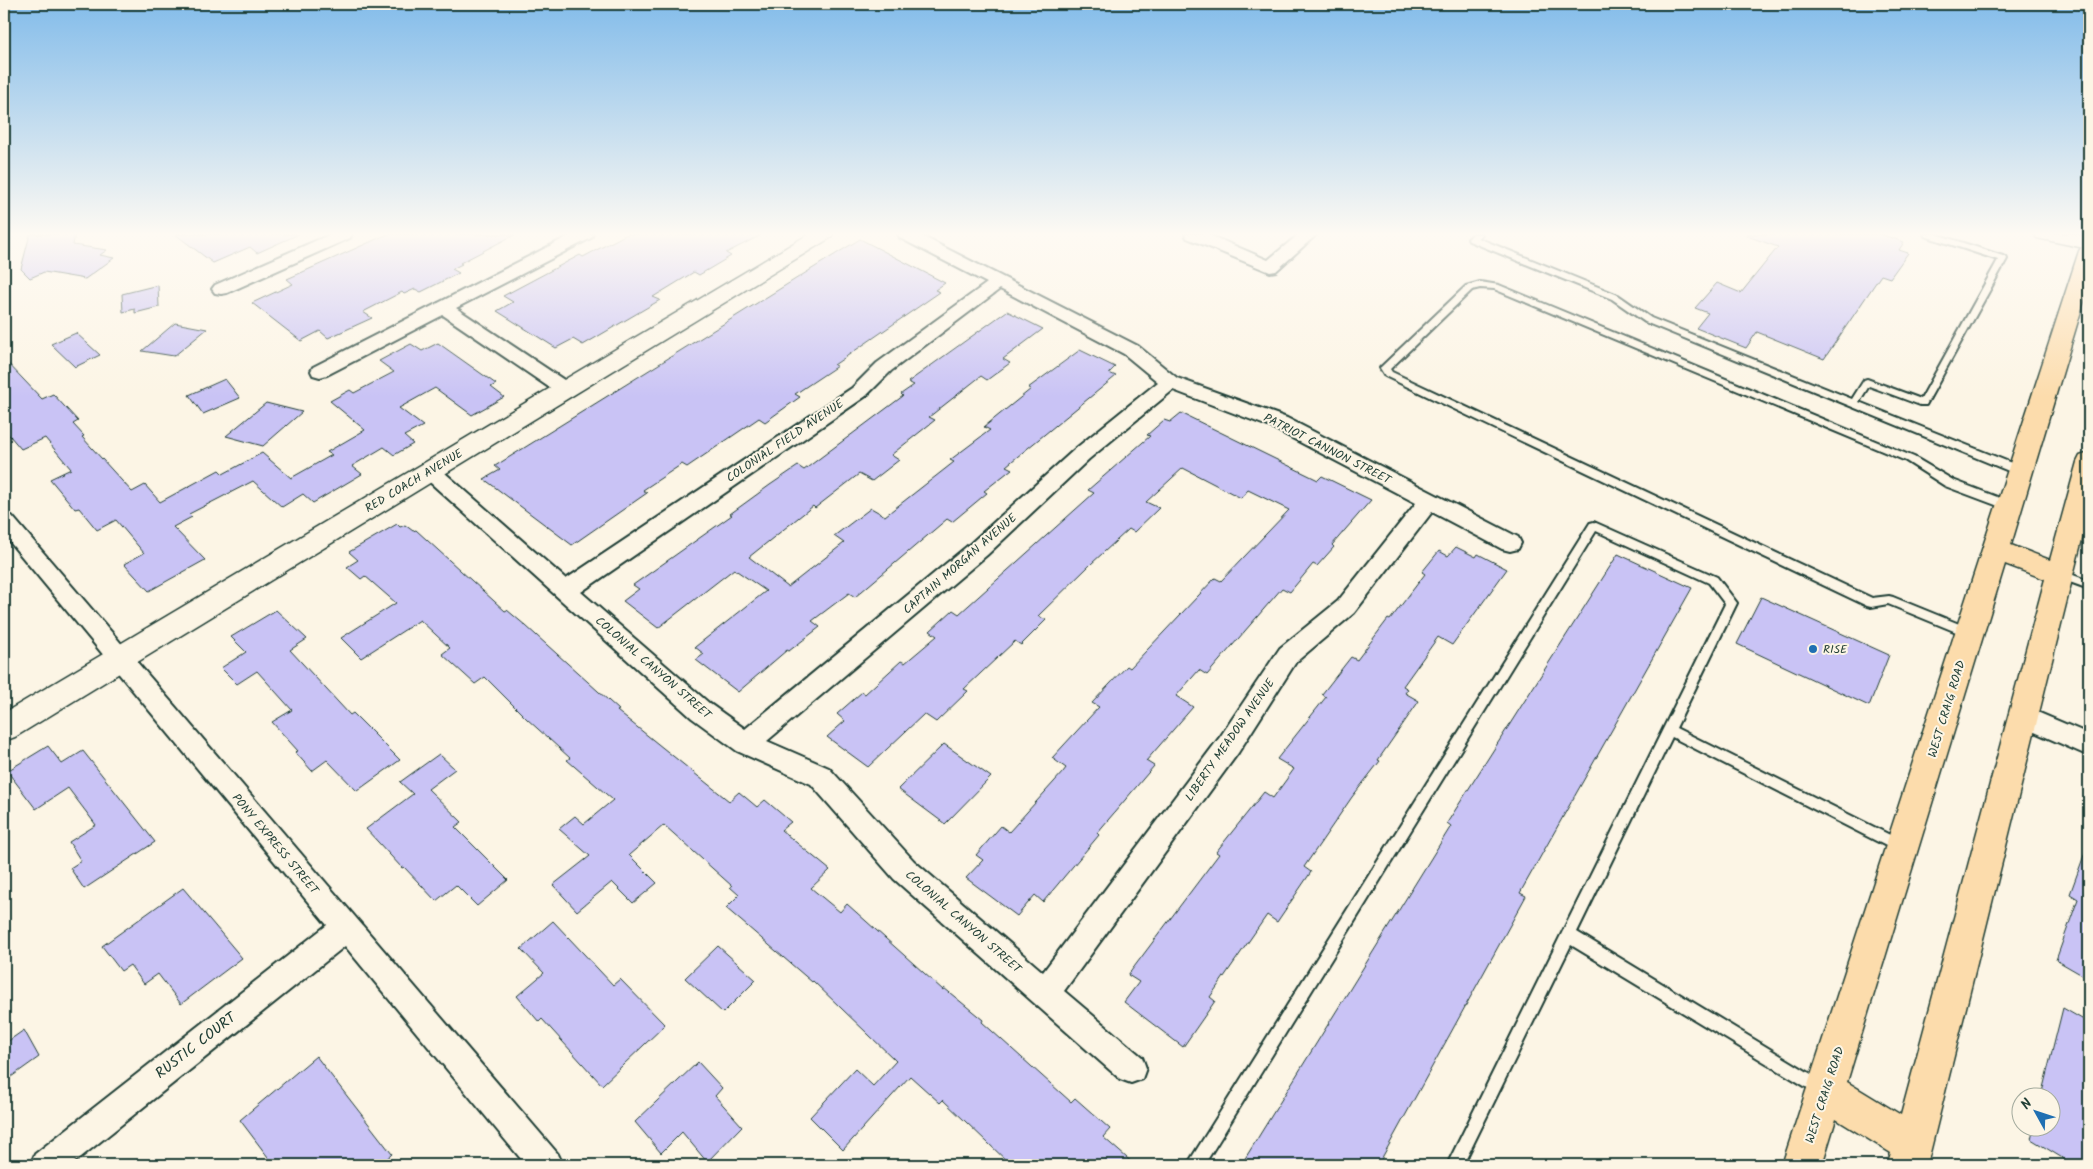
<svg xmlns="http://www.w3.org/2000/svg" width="2093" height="1169" font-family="Kalam,sans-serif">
<rect width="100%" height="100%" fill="#fcf5e5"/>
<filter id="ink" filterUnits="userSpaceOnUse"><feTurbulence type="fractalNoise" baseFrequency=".02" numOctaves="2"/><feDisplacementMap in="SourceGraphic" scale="10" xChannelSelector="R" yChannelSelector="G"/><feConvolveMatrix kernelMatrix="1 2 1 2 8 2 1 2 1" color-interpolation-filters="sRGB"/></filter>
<g filter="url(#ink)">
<!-- building -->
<g fill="#c9c3f5" stroke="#1f3d34">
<path d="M30 234H75L73 245 107 250 100 255 114 258 85 279 44 272 30 278 21 269Z"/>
<path d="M175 234H299L257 253 250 247 213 263Z"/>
<path d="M388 234H516L460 263 462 264 452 269 459 273 421 292 415 289 404 294 402 292 363 312 372 318 328 338 320 331 301 341 252 303 293 284 287 279Z"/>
<path d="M627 234H763L726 253 731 256 699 275 694 272 653 297 660 300 583 345 573 339 556 348 497 311 513 302 503 296 580 255 583 257Z"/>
<path d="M1747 234H1880L1904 242 1899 250 1908 253 1890 278 1881 275 1824 359 1757 332 1746 348 1696 328 1708 313 1695 308 1717 283 1741 293 1778 247 1747 236Z"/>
<path d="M860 239 945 283 935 290 940 292 834 365 837 366 795 394 800 397 765 422 759 418 687 467 682 464 643 490 647 493 572 545 484 479 500 470 495 466Z"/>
<path d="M158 285 159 307 135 313V309L123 312 122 294Z"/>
<path d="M1007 311 1043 329 1003 359 1010 363 987 380 981 376 929 417 935 420 891 455 899 460 872 481 859 474 815 508 813 506 749 557 788 587 844 543 834 536 871 508 885 516 954 462 950 460 990 430 984 427 1031 389 1028 388 1080 350 1115 367 1109 373 1116 376 1006 466 1012 469 984 491 987 493 952 522 947 519 855 597 849 593 812 621 820 627 789 651 787 650 738 692 696 660 704 654 695 647 766 591 734 569 658 628 623 601 639 589 633 585 732 515 730 514 770 485 798 466 804 470 903 396 901 394 914 385 908 382Z"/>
<path d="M175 323 207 329 174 356 142 351Z"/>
<path d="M76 333 100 355 75 367 51 344Z"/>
<path d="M438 343 496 384 491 387 504 397 472 415 435 388 399 408 423 426 404 436 413 444 394 455 384 447 352 466 362 474 313 503 303 494 282 507 253 481 189 514 192 517 173 527 205 560 149 591 124 564 144 553 116 520 97 530 79 508 75 509 50 479 71 469 45 438 21 449 4 429V359L42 399 53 394 78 421 73 424 84 436 82 437 132 492 145 485 160 502 219 470 223 474 262 453 291 478 332 455 327 452 365 430 330 401 350 390 354 393 394 372 379 361 411 344 422 351Z"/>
<path d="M225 379 240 398 203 414 189 395Z"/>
<path d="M266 403 302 412 263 446 226 436Z"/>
<path d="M1181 413 1318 480 1322 476 1371 500 1332 545 1334 547 1317 566 1313 564 1290 592 1282 588 1207 675 1199 670 1176 696 1193 707 1146 761 1154 766 1097 833 1099 835 1043 902 1035 895 1017 916 966 878 983 860 976 855 1001 826 1009 832 1063 772 1066 768 1052 758 1099 707 1092 703 1127 666 1130 668 1215 578 1221 581 1289 510 1248 490 1241 498 1183 468 1146 502 1159 508 1134 532 1129 529 1091 564 1038 616 1046 620 1021 645 1015 641 964 689 968 691 936 722 924 714 868 767 827 737 845 721 837 714 862 692 865 694 901 661 905 663 937 636 930 631 953 610 959 614 1094 493 1088 490 1150 436 1147 435 1164 420 1170 422Z"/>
<path d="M397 524 400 527 405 525 413 531 416 530 505 611 507 610 526 626 619 710 617 711 729 801 739 792 757 807 765 800 791 822 781 830 830 870 811 888 840 912 847 904 943 990 944 988 983 1020 982 1022 1071 1102 1075 1098 1110 1129 1103 1137 1135 1165H1011L943 1100 940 1103 910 1076 843 1150 810 1117 855 1069 873 1086 896 1061 813 981 812 982 726 908 739 895 730 887 732 886 664 825 629 855 657 883 633 903 612 882 577 911 553 885 590 856 559 829 575 816 584 824 613 800 567 760 570 758 527 719 485 677 475 684 442 654 450 648 420 620 361 658 341 638 396 603 365 576 361 579 347 567 358 560 349 552Z"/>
<path d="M1456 547 1476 557 1478 554 1507 569 1452 645 1438 637 1403 686 1408 689 1405 693 1419 701 1378 760 1380 761 1352 797 1304 867 1311 872 1277 922 1267 915 1210 997 1215 1001 1183 1047 1124 1002 1139 982 1128 975 1219 854 1216 852 1264 792 1273 798 1294 769 1277 759 1326 697 1322 694 1351 657 1357 660 1388 619 1390 620 1425 574 1422 572 1439 551 1448 556Z"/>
<path d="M1618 554 1692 588 1520 893 1526 896 1378 1165H1241L1451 826 1447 823Z"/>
<path d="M1761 597 1889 655 1869 706 1737 644Z"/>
<path d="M276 610 307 639 290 650 350 715 353 713 400 760 357 791 327 760 312 771 295 752 298 751 272 722 292 710 257 671 237 684 221 668 246 652 231 637Z"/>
<path d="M944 744 991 777 945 824 898 789Z"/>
<path d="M48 746 62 764 83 751 155 842 84 889 70 868 81 861 69 842 96 825 68 788 36 809 7 771Z"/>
<path d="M439 754 455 769 428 789 462 822 455 827 508 880 477 906 456 885 436 901 404 867 402 868 366 829 413 794 400 782Z"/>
<path d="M2087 847H2089V979L2056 960 2078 899 2070 894Z"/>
<path d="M183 888 242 958 181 1004 158 974 144 984 130 965 121 971 102 946Z"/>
<path d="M553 921 613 985 620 979 665 1025 602 1085 542 1019 539 1022 517 996 544 973 521 949Z"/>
<path d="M718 946 756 980 723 1013 685 978Z"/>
<path d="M2063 1008 2089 1023V1165H2074L2031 1139 2034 1126H2050V1096H2041Z"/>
<path d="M24 1030 39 1057 4 1082V1044Z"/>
<path d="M316 1056 392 1154 380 1165H274L240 1120Z"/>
<path d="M698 1062 722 1088 715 1096 742 1126 707 1162 682 1132 661 1153 635 1122Z"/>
</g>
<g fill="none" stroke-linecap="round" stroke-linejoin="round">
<defs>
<g id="service">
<path d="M1473 234H1482L1478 238 1618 295 1651 318 1852 399 1864 380 1867 379 1921 399 1998 260 1925 236 1924 234H1936L2006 257 2007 259 1926 405H1920L1869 386 1859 402 2024 468 2025 471 2020 475 2016 474 1645 322 1612 299 1469 241 1468 239Z"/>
<path d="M1480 282 1499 285 1914 457 1953 480 2013 503 2014 506 2013 509 2009 510 1945 486 1906 461 1494 289 1480 288 1472 290 1390 369 1392 372 1872 598 1889 596 1893 597 1974 630 1976 633 1974 636H1966L1888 604 1871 607 1867 606 1385 376 1380 368 1382 366 1466 286Z"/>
<path d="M1594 522 1717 577 1737 603 1676 728 1906 843 1908 847 1906 851 1901 853 1896 851 1672 737 1577 932 1826 1083 1829 1088 1826 1093 1821 1096 1816 1093 1571 945 1463 1165H1447L1725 604 1709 583 1596 531 1204 1165H1187L1590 523Z"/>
<path d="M2060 570 2089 581V589L2056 577 2054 574Z"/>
</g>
<g id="minor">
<path d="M331 234H352L350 238 227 293 221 294 215 293 212 289 215 285Z"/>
<path d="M573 234H593L591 238 456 308 573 386 576 390 573 394 566 396 559 394 443 315 327 375 320 377 313 375 311 371 313 367Z"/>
<path d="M898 234H918L1138 346 1177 378 1287 418 1518 537 1521 543 1518 549 1510 551 1502 549 1432 512 1354 613 1296 662 1238 753 1064 991 1142 1057 1146 1068 1142 1079 1131 1083 1120 1079 894 879 811 784 737 751 692 718 423 476 420 471 423 466 430 464 437 466 566 579 852 388 877 363 987 283 900 238ZM1000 289 1124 354 1158 382 1075 449 971 543 745 729 710 704 581 592 866 396 891 371ZM1173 390 1273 428 1416 503 1338 601 1280 648 1220 737 1043 972 914 861 829 768 767 741 987 555 1089 459Z"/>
<path d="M1185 234H1207L1268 260 1299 234H1317L1276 271 1270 272 1187 238Z"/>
<path d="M4 513 12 516 558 1154 563 1165H526L345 946 71 1165H30L35 1154 327 925 4 535Z"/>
<path d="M2023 706 2089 734V756L2014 723 2011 716 2014 709Z"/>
</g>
<path id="tertiary" d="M809 234H833L830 238 15 737 4 741V713Z"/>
<path id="secondary" d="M2034 234H2074L2089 237V249L2037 238Z"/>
<path id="primary" d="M2089 245V284L2011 545 2050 560 2077 462 2080 456 2089 453V511L1927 1165H1887L1891 1153 1836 1119 1822 1165H1782L2079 251 2082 247ZM2005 564 2045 579 1901 1115 1847 1082Z"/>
</defs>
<!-- service casing -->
<use href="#service" stroke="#1f3d34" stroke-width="4"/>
<!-- minor casing -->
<use href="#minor" stroke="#1f3d34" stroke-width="4"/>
<!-- tertiary casing -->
<use href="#tertiary" stroke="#1f3d34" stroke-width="3"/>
<!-- secondary casing -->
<use href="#secondary" stroke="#1f3d34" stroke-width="3"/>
<!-- primary casing -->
<use href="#primary" stroke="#1f3d34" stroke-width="3"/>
<!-- service -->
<use href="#service" fill="#fcf5e5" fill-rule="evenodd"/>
<!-- minor -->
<use href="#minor" fill="#fcf5e5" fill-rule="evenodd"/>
<!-- tertiary -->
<use href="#tertiary" fill="#fcf5e5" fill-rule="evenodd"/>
<!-- secondary -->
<use href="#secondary" fill="#fcf5e5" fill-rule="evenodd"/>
<!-- primary -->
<use href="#primary" fill="#fcdcac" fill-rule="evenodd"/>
</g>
</g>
<!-- sky -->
<linearGradient id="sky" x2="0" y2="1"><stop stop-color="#83bcea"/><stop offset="0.59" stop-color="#fefaf3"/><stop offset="1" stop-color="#fefaf3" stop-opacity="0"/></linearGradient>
<rect width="2093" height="397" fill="url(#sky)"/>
<!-- markers -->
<circle fill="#1f6fb2" stroke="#fcf5e5" stroke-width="2" cx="1813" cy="649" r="5"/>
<g text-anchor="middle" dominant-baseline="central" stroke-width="4" stroke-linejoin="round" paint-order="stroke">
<!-- street labels -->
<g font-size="12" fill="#1f3d34" stroke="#fcf5e5">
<text transform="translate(785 441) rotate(-34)">COLONIAL FIELD AVENUE</text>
<text transform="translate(1327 449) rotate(27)">PATRIOT CANNON STREET</text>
<text transform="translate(414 481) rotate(-31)">RED COACH AVENUE</text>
<text transform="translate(960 564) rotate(-41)">CAPTAIN MORGAN AVENUE</text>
<text transform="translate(653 668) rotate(41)">COLONIAL CANYON STREET</text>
<text transform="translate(1947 709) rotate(-73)">WEST CRAIG ROAD</text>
<text transform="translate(1230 740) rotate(-55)">LIBERTY MEADOW AVENUE</text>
<text transform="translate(275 844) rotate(50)">PONY EXPRESS STREET</text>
<text transform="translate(963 922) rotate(41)">COLONIAL CANYON STREET</text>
<text transform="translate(1825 1095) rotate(-72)">WEST CRAIG ROAD</text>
</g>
<!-- poi labels -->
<g font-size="12" fill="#1f3d34" stroke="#fcf5e5" text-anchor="start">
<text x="1823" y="649">RISE</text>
</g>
<!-- near-street labels -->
<g font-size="15" fill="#1f3d34" stroke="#fcf5e5">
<text transform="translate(196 1046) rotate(-38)">RUSTIC COURT</text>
</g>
</g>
<!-- margin -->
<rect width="2093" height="1169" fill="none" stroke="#fcf5e5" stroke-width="20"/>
<rect x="10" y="10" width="2073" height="1149" fill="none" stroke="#1f3d34" stroke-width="2" filter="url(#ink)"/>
<!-- north arrow -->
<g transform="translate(2036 1112) rotate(310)"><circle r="24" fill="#fcf5e5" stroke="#a4ab9e"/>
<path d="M0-4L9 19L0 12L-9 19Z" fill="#1f6fb2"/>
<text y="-8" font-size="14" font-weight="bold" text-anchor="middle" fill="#1f3d34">N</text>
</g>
</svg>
